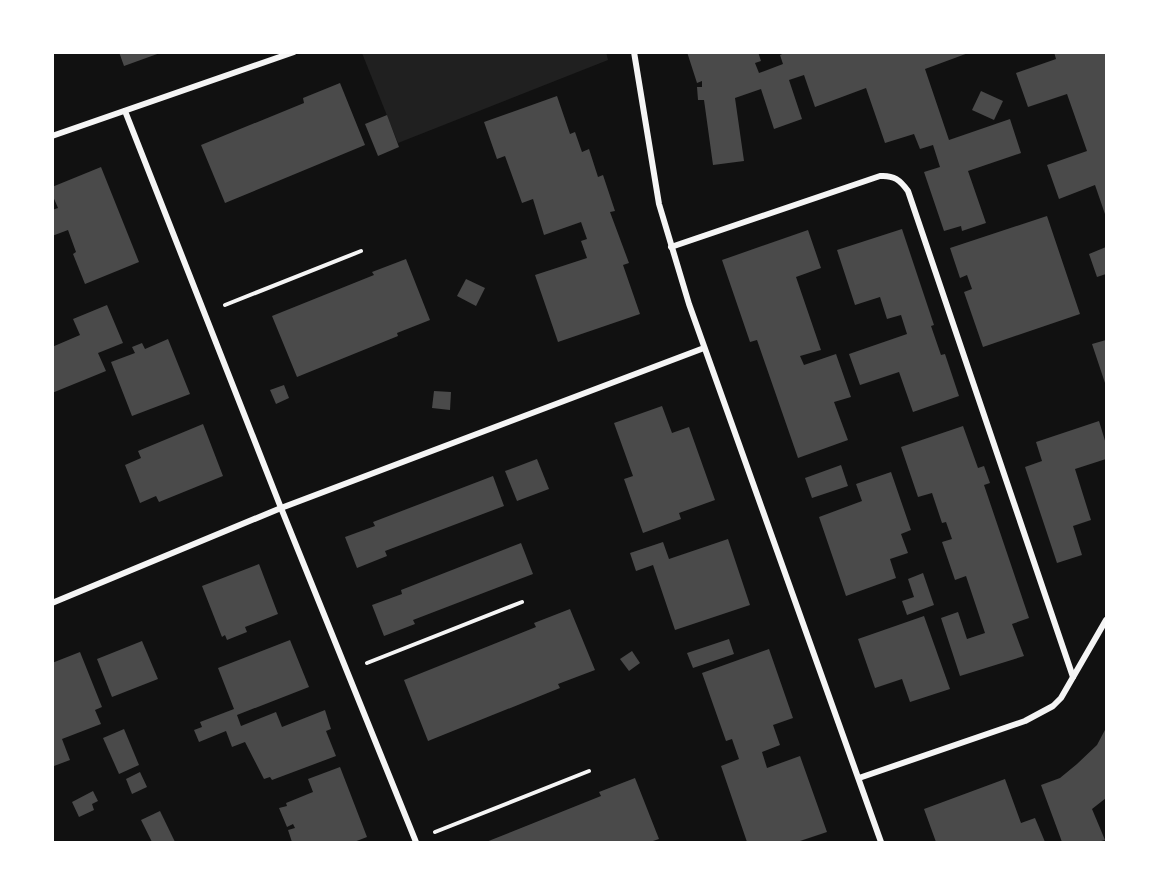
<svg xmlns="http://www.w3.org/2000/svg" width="1159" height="895" font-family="Jost,sans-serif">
<rect width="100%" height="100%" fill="#111"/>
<!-- green -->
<path fill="#202020" d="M606 52 608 60 398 143 362 53Z"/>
<!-- building -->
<g fill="#4a4a4a">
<path d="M119 52H160V53L124 66Z"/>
<path d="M687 52H758L761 61 755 63 759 73 783 64 780 55 787 52H971L925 69 949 140 1010 119 1021 153 968 171 986 223 962 231 961 226 944 231 924 172 940 167 933 145 920 149 914 134 885 143 866 88 815 107 804 75 789 80 802 119 774 129 761 89 735 98 744 161 713 165 704 100H698L697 87H702V81L697 83Z"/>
<path d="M1054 52H1106V217L1095 185 1059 199 1047 165 1087 151 1067 94 1028 107 1016 73 1056 59Z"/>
<path d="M340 83 365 145 225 203 201 145 304 103 303 98Z"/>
<path d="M981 91 1003 101 994 120 972 110Z"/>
<path d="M557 96 570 134 575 132 582 152 589 149 598 177 603 175 615 211 610 212 629 263 623 265 640 314 558 342 535 275 587 258 581 241 587 239 581 222 544 235 533 199 522 203 505 156 497 159 484 122Z"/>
<path d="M387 115 399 147 378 156 365 124Z"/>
<path d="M101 167 139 262 85 284 73 254 76 252 68 230 52 236V210L58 208 52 194V187Z"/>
<path d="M1047 216 1080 314 983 347 964 292 972 289 967 275 960 278 950 248Z"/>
<path d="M902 229 934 325 931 326 941 355 945 354 959 396 913 412 899 372 860 385 849 354 907 334 901 315 887 319 880 297 855 305 837 250Z"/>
<path d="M808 230 821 268 796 277 821 350 800 356 804 365 836 354 851 397 834 402 848 440 798 458 757 340 750 342 722 260Z"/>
<path d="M1106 247V274L1097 277 1089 254Z"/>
<path d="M406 259 430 320 397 333 398 336 297 377 272 316 374 275 372 272Z"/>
<path d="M466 279 485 288 476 306 457 296Z"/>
<path d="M107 305 123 343 98 353 106 371 52 393V347L80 335 73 319Z"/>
<path d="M168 339 190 394 132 416 111 362 135 353 132 347 142 343 145 349Z"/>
<path d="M1106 340V386L1092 344Z"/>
<path d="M284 385 289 398 276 404 270 390Z"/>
<path d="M434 391 451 392 450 410 432 408Z"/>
<path d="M662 406 672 433 689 427 715 500 679 513 681 519 643 533 624 479 633 476 614 423Z"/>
<path d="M1099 421 1106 444V459L1075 469 1091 520 1073 526 1082 555 1057 563 1025 467 1042 461 1036 442Z"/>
<path d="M203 424 223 476 159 502 156 496 140 503 125 465 141 458 138 451Z"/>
<path d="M963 426 978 468 984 466 990 483 984 485 1029 618 1012 624 1024 656 960 676 941 618 958 612 967 639 985 633 966 576 955 580 942 542 952 539 946 522 942 523 932 493 918 497 901 447Z"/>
<path d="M537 459 549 489 517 501 505 471Z"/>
<path d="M841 465 848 486 812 498 805 478Z"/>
<path d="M891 472 911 530 901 534 908 553 890 559 896 578 846 596 819 517 862 501 856 484Z"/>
<path d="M493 476 504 506 385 551 387 556 357 568 345 537 375 526 373 522Z"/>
<path d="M728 539 750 605 675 630 653 565 636 571 630 553 663 542 669 559Z"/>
<path d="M521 543 533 574 413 620 415 624 384 636 372 605 402 594 401 590Z"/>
<path d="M259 564 278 614 245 627 247 632 227 640 225 635 222 637 202 586Z"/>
<path d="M923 573 934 605 907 615 902 601 914 597 908 579Z"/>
<path d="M570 609 595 670 558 684 560 688 428 741 404 680 536 627 534 623Z"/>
<path d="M924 616 950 689 910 702 902 679 875 688 858 639Z"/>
<path d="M729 639 734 654 693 668 687 653Z"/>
<path d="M290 640 309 687 237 715 241 726 276 712 282 727 325 710 331 729 326 731 336 756 272 780 270 777 264 779 245 742 232 747 226 731 199 742 194 730 202 727 200 722 234 709 218 668Z"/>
<path d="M142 641 158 679 112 697 97 659Z"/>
<path d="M769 649 793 718 773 725 780 745 762 752 767 768 800 756 827 832 797 842H747L721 766 739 759 732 739 726 741 702 673Z"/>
<path d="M632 651 640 663 629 671 620 659Z"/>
<path d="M80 652 102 707 95 710 101 724 62 739 70 760 54 766 52 761V663Z"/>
<path d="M1106 728V798L1092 809 1105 840 1097 842H1062L1041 785 1060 778 1077 764 1097 745Z"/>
<path d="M124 729 139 765 119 774 103 738Z"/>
<path d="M340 767 367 837 354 842H292L288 830 295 828 293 824 287 827 279 808 287 806 286 803 313 792 308 779Z"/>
<path d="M140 772 147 787 132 794 126 779Z"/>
<path d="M635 778 659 839 650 842H486L601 796 599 792Z"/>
<path d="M1005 779 1021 823 1035 818 1045 842H936L924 809Z"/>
<path d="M93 791 98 801 92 804 94 810 79 817 72 802Z"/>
<path d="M160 811 175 842H152L141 820Z"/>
</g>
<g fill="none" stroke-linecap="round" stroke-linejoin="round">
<!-- path -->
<g stroke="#f5f5f5" stroke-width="4">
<path d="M225 305 361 251"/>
<path d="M367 663 522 602"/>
<path d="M435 832 589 771"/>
</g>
<!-- minor -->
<g stroke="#f5f5f5" stroke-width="6">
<path d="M634 52 659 204 689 304 881 842"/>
<path d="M125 111 281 508 416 842"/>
<path d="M52 136 294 52"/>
<path d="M671 247 880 176C894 175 900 180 908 191L1073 677"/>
<path d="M52 603 281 508 704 348"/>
<path d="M859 778 1025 721 1053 706 1061 698 1106 620"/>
</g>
</g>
<!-- border -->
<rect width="1159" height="895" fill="none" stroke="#ffffff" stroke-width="108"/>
</svg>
